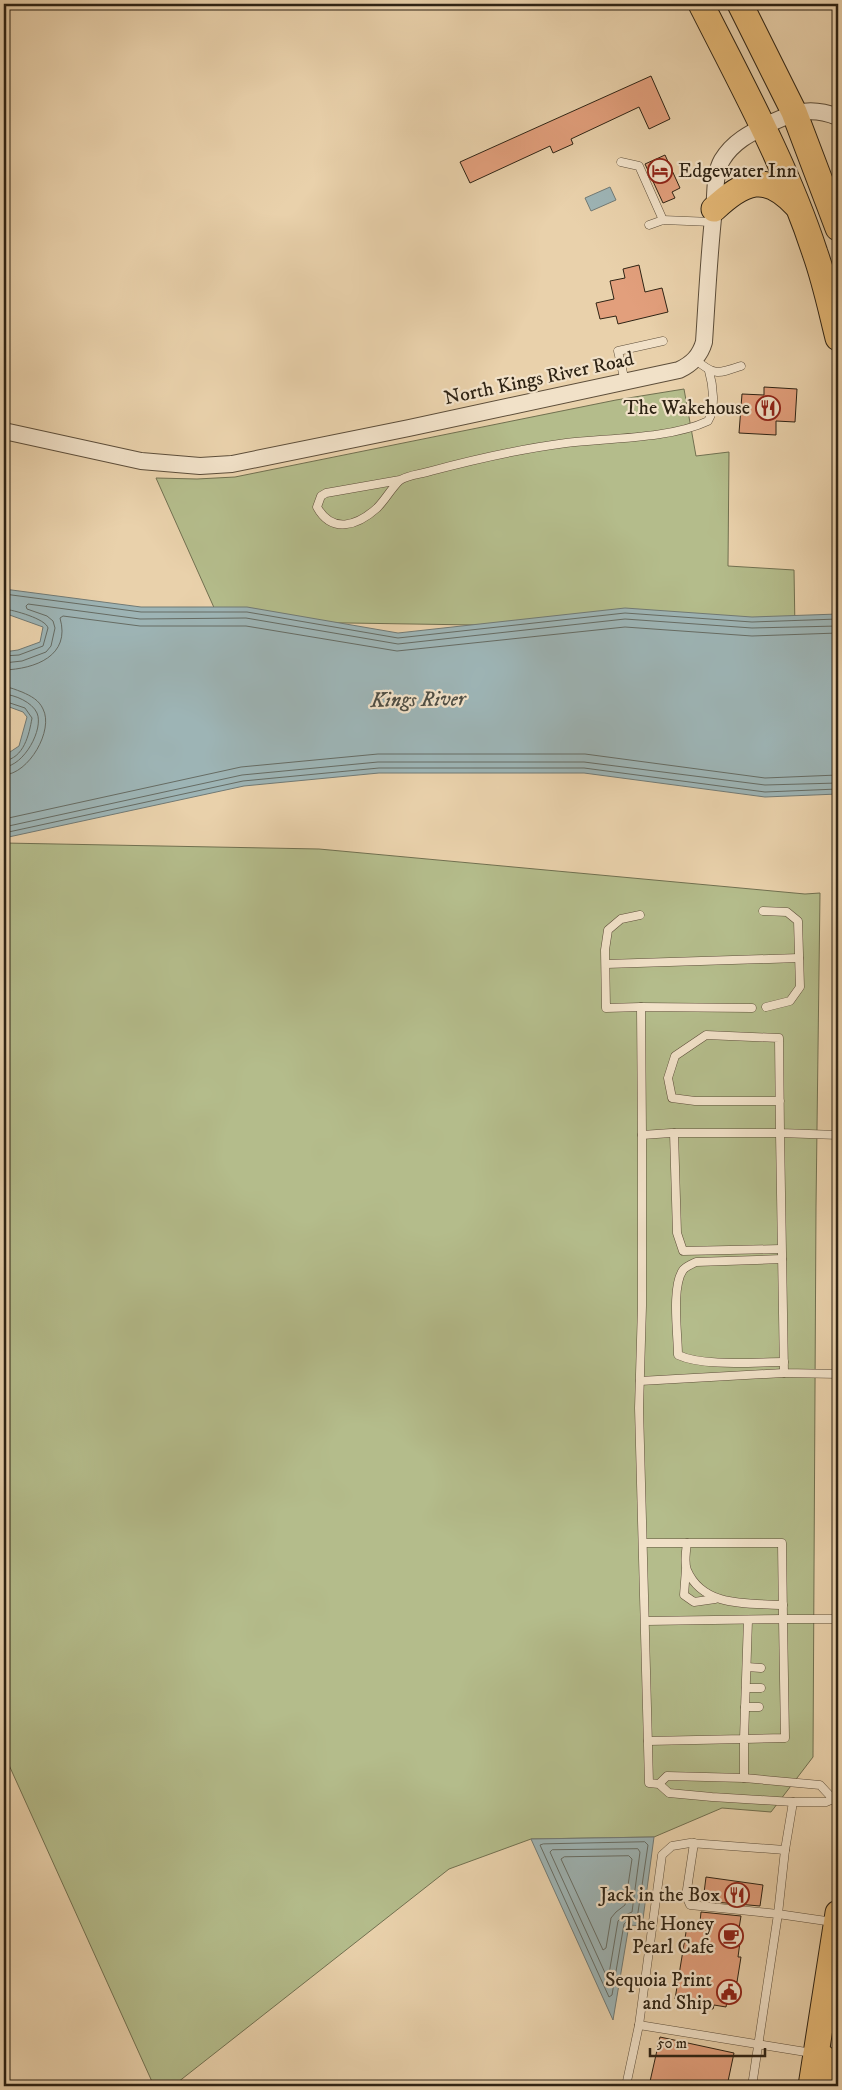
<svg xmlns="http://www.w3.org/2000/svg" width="842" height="2090" font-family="'IM FELL DW Pica',serif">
<rect width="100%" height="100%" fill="#e9d1ab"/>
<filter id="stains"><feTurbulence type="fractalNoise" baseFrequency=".004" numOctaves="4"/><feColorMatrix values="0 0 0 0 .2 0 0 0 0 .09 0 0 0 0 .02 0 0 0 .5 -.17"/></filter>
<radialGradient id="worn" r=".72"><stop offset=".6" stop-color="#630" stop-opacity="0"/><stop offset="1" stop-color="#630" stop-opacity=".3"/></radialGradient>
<!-- green -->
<g fill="#b4bc8b" stroke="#717050">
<path d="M684 389 696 456 729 452 728 566 794 570 795 630 220 621 156 478 197 479 235 477 616 400Z"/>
<path d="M4 843 319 849 805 894 820 893 816 1207 813 1757 771 1812 722 1808 654 1837 531 1839 449 1869 173 2086H154L4 1754Z"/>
</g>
<!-- water -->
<g fill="#9db4b5" stroke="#717a75">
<path d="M610 187 616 200 591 211 585 198Z"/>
<path d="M4 589 141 607H247L398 633 625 608 752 617 838 614V794L765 797 584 773H379L244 786 4 838V756L19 746 27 717 23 712 4 705V652L18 650 40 642 43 627 4 613Z"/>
<path d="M654 1837 642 1926 629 1925 613 2020 531 1839Z"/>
</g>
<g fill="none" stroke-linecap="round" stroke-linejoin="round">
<!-- shore -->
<g stroke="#666c64" stroke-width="1">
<path d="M4 594 141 612H247L398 638 625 613 752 622 838 619"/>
<path d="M4 609C14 610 46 619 48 628L43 646 19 655 4 656"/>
<path d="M4 663 22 661 46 652 51 646 55 628 53 621 47 616 27 609 26 606 28 604 140 619 246 618 398 644 625 619 752 628 838 626"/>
<path d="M4 670C35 669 71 656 60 618L63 616 140 626H246L397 651 625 627 752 636 838 633"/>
<path d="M4 687C11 687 16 690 22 692 31 696 39 700 43 709 54 730 29 774 4 775"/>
<path d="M4 694C15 695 32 702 37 713 44 729 24 766 4 767"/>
<path d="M4 701 25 708 32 718C29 735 24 758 4 761"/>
<path d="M4 819 241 767 378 754H585L765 778 838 775"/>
<path d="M4 827 242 775 378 762H584L765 785 838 783"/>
<path d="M4 833 243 781 379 768H584L765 792 838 789"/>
<path d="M645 1842 648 1845 637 1919 628 1920 624 1924 612 1995 609 1997 540 1845 543 1844Z"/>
<path d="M638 1849 640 1852 632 1912 623 1916 618 1921 609 1974 606 1975 550 1852 552 1850Z"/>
<path d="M629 1856 632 1859 625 1905 616 1912 611 1918 606 1948 603 1950 561 1859 564 1857Z"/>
</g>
</g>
<!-- building -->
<g fill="#e29f7c" stroke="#2e2314">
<path d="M651 76 670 119 649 129 639 107 571 139 573 144 553 153 550 146 470 183 460 162Z"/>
<path d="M665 155 680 188 672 192 675 198 663 203 645 164Z"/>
<path d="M639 265 645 292 662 288 668 312 618 324 616 316 600 319 596 303 614 299 610 281 625 278 623 269Z"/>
<path d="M764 387 797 389 795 422 776 421V435L739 433 742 394 764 395Z"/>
<path d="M706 1877 763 1885 760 1906 703 1901Z"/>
<path d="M701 1912 741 1916 737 1941 740 1942 738 1957H741L737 1982 734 1981 731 1997 728 1996 726 2007 714 2005 713 2009 697 2006V2003L675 1999 688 1920 700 1922Z"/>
<path d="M660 2037 734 2053 727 2086H649Z"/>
</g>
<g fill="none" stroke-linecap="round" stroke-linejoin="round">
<defs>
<g id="lane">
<path d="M621 162 639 166 663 220"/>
<path d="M649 225 663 220 712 222"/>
<path d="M695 359C714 376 718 374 741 366"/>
<path d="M625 382 618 351 663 341"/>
<path d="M400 480 326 493 321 496 317 507C332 534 357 526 377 508 385 500 391 489 399 481 406 475 422 474 431 471 476 459 520 449 566 443 608 438 670 439 708 421 716 408 713 385 709 371"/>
<path d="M763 911 787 912 798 921 800 987 790 1001 766 1007"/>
<path d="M640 915 621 919 608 930 605 950 606 1008 641 1007"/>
<path d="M606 964 799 958"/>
<path d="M780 1101H695L672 1098 668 1078 675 1056 706 1035 779 1038 780 1133 838 1135"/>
<path d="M674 1133 677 1233 683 1251 781 1249"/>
<path d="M642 1135 641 1007 752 1008"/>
<path d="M782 1259 696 1262C692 1264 686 1266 683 1270 671 1287 678 1335 678 1355 704 1367 755 1362 784 1362"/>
<path d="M838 1374 784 1373 780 1133H671L642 1135V1306L639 1408 649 1783 659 1784 669 1793 712 1797 793 1802H826L833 1799 838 1800"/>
<path d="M640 1381 784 1373"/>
<path d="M644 1543H782L783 1619H838"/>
<path d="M687 1543C686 1550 684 1563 687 1570 703 1608 749 1603 783 1605"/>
<path d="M686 1569 684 1595 694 1602 715 1599"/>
<path d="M646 1621 783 1619 785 1738 744 1739V1778"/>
<path d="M747 1667 761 1668"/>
<path d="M746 1688H761"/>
<path d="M745 1707H759"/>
<path d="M648 1741 744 1739 748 1620"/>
<path d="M659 1784 667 1776 744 1778 820 1785 833 1799"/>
<path d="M694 1843 686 1896 690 1905 778 1914 752 2086"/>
<path d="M785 1850 778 1914 833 1922"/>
<path d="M639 2025 812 2053"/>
<path d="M626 2086 639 2025 662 1855 672 1846 690 1843 785 1850 793 1802"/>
</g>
<path id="street" d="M4 431 141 461 200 466 232 464 409 428 679 370C692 364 700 356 704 342 707 298 709 253 714 209 716 193 714 174 722 160 734 140 753 132 773 122 797 111 812 107 838 117"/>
<g id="primary">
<path d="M701 4C742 85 787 167 815 253 825 281 831 310 838 338"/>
<path d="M740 4 794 112 838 228"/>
<path d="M714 209C744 181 765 172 796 205"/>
<path d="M816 2054C832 2060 832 2071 830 2086"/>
<path d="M811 2086 838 1913"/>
</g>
</defs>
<!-- lane casing -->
<use href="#lane" stroke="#5d4e3a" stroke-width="9"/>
<!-- street casing -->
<use href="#street" stroke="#5d4e3a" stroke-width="18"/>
<!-- primary casing -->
<use href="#primary" stroke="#2e2314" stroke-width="27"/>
<!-- lane -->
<use href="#lane" stroke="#f1e1c8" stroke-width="8"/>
<!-- street -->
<use href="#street" stroke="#f1e1c8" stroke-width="16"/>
<!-- primary -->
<use href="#primary" stroke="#e4b876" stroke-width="25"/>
</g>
<!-- icons -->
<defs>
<symbol id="hotel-ring" viewBox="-11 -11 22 22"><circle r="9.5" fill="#f1e1c8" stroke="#8f2418" stroke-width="1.5"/><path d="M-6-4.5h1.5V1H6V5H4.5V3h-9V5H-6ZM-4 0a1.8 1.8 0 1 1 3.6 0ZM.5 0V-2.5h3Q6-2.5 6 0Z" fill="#8f2418"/></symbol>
<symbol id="restaurant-ring" viewBox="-11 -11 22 22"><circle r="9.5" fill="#f1e1c8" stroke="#8f2418" stroke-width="1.5"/><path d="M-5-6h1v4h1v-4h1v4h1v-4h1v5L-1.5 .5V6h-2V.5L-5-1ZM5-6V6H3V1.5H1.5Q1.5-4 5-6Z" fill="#8f2418"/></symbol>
<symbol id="cafe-ring" viewBox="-11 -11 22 22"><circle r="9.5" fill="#f1e1c8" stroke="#8f2418" stroke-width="1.5"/><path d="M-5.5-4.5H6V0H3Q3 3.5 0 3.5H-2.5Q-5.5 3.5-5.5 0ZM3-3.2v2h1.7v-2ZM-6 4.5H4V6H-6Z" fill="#8f2418"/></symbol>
<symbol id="civic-ring" viewBox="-11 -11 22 22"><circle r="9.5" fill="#f1e1c8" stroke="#8f2418" stroke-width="1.5"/><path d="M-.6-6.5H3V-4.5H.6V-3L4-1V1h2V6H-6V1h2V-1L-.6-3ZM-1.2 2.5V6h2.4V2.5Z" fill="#8f2418"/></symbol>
</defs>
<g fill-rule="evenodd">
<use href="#hotel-ring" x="646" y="157" width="28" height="28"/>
<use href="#restaurant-ring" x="754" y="394" width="28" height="28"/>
<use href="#restaurant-ring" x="723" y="1881" width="28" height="28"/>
<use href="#cafe-ring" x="717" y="1922" width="28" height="28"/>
<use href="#civic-ring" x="715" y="1978" width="28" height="28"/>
</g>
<g text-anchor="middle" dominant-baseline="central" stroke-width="4.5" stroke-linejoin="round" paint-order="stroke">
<!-- poi labels -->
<g font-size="20" fill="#2e2314" stroke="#f1e1c8" text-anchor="end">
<text x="678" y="171" text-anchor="start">Edgewater Inn</text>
<text x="750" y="408">The Wakehouse</text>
<text x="720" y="1895">Jack in the Box</text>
<text x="714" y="1924">The Honey<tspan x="714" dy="23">Pearl Cafe</tspan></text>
<text x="712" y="1980">Sequoia Print<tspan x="712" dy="23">and Ship</tspan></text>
</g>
<!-- street labels -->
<g font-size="20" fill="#2e2314" stroke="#f1e1c8">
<text transform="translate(539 379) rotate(-12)">North Kings River Road</text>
</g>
<!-- water labels -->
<g font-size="21" font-style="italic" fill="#4f4e44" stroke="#f1e1c8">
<text transform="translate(418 700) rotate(-1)">Kings River</text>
</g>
</g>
<!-- margin -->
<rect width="842" height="2090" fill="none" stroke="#e9d1ab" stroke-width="20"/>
<rect x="5" y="5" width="832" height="2080" fill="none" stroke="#2e2314" stroke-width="2.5"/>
<rect x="10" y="10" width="822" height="2070" fill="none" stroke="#2e2314"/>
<!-- scale -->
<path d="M650 2048v8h115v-8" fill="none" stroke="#2e2314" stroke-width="2.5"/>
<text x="657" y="2048" font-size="15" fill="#2e2314" stroke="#f1e1c8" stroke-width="4" paint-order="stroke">50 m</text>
<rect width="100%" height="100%" filter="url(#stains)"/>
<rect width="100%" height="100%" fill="url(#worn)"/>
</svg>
